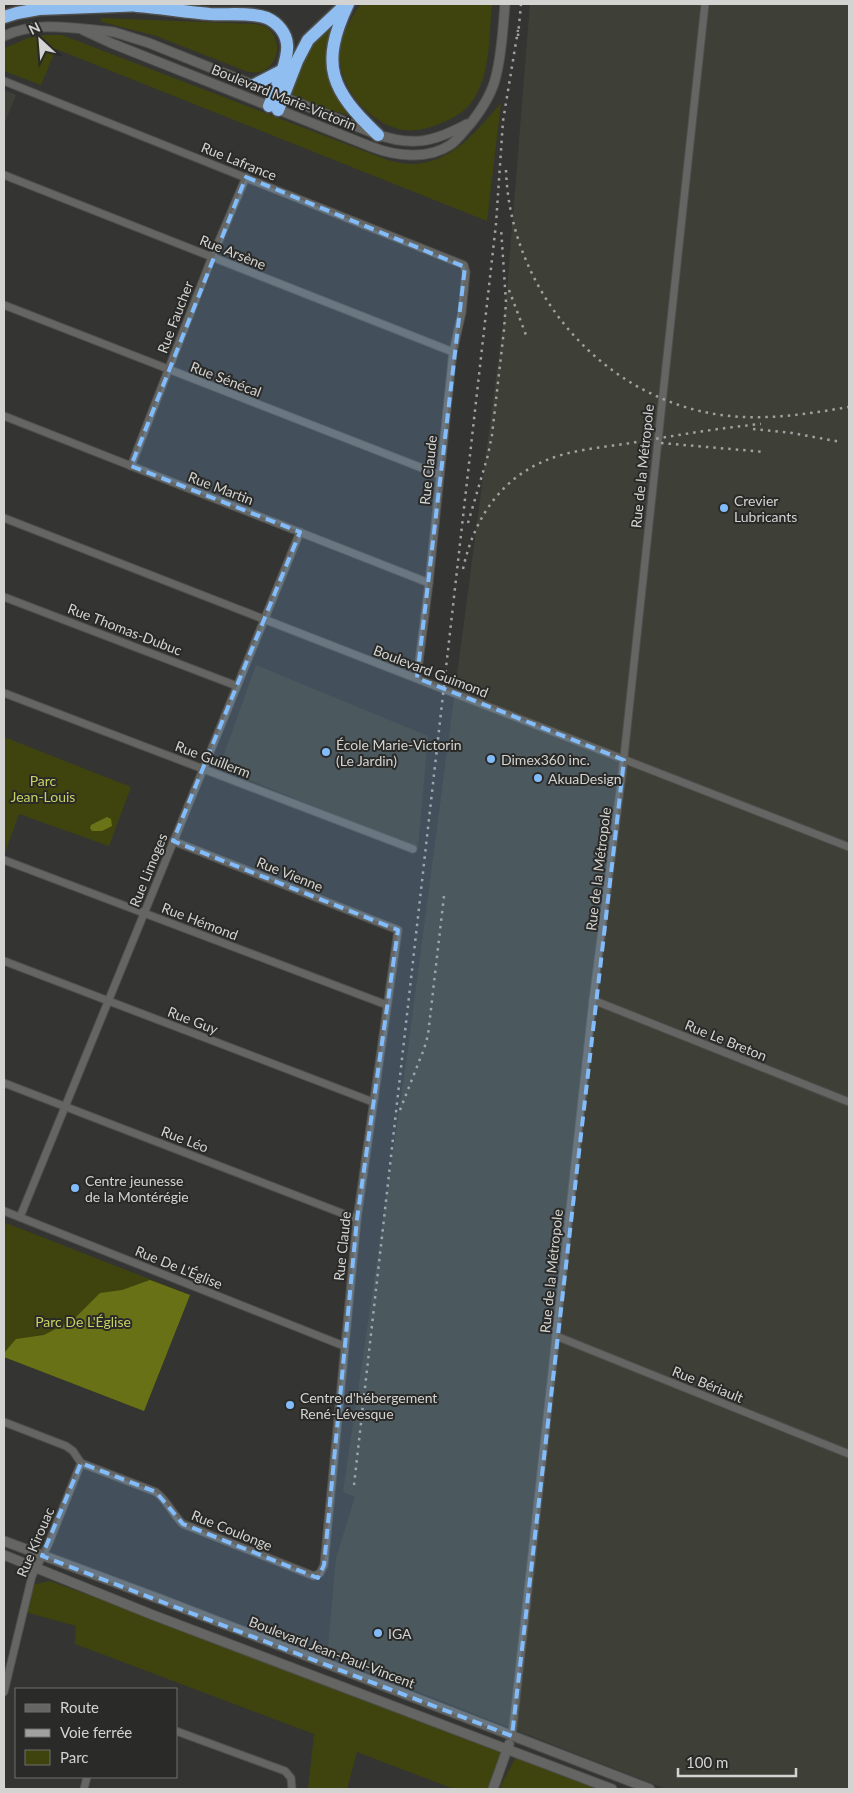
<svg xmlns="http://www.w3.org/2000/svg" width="853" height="1793" font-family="Lato,sans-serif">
<rect width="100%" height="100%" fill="#343432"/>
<!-- built -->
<g fill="#3e3f37">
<path d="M530 4H849V1789H666L327 1656 336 1558 355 1497 343 1492 407 1056 506 302Z"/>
<path d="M4 90 16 95 4 125Z"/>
<path d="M256 665 428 736 418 848 219 768Z"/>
</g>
<!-- green -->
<g fill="#3f440e">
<path d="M361 4H492C489 33 491 70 475 97 469 108 458 116 446 121 431 128 411 134 395 128 367 119 342 89 340 60 339 41 349 19 361 4Z"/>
<path d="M100 18 254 24C258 25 263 25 266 27 283 38 280 66 260 72 257 73 252 72 248 72L156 36 102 22Z"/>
<path d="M332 23C323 59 327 84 348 115L326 109 293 96 291 90 307 50Z"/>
<path d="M45 35H62L385 159C393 161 401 164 409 164 450 165 476 132 501 103L487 221 56 49 41 85 4 71 5 48 28 38Z"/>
<path d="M4 737 131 787 109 846 19 814 4 856Z"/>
<path d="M6 1223 190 1295 144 1411 4 1357V1229Z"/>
<path d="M50 1581 321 1679 508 1749 493 1789H454L357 1752 347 1789H308L314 1734 75 1644 76 1626 25 1612 32 1585Z"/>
<path d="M517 1755 602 1789H506L500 1787Z"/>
</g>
<!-- forest -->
<path fill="#697116" d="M150 1280 190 1295 144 1411 4 1357V1353L16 1339 44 1335 73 1320 100 1293 122 1290Z"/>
<!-- water -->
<path fill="#6b7319" d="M107 817 111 819 112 826 102 831H92L90 828 91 825Z"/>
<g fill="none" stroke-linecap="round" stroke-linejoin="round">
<defs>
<g id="minor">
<path d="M4 81 464 265 466 272 462 312 453 352 429 583 417 678"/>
<path d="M4 175 453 352"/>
<path d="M4 305 440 475"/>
<path d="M4 416 429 583"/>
<path d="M131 466 212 257 246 177"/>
<path d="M4 518 849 847"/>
<path d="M4 597 237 686"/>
<path d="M4 693 413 849"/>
<path d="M4 860 387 1005"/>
<path d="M4 961 373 1102"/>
<path d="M593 1000 849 1102"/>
<path d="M4 1083 357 1219"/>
<path d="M4 1211 344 1346"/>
<path d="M20 1217 300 532"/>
<path d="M556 1336 849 1454"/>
<path d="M4 1422 66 1446 73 1451 81 1463 156 1492C168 1501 172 1514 183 1524L314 1576 320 1573 324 1565 357 1219 398 930 173 841"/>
<path d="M4 1692 32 1576 48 1545 81 1463"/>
<path d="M176 1731 285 1771 291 1778 292 1789"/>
<path d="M512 1736 593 1000 622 775 705 4"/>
<path d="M84 1789 87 1777"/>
</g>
<g id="tertiary">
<path d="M83 30 111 43 372 147C395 156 428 160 450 145 458 140 464 130 471 123 482 109 492 94 496 76 502 53 503 27 505 4"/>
<path d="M4 36C38 20 77 29 114 32L149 43 373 133C411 147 432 143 467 124"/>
<path d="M4 1541 162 1600 650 1789"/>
<path d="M4 1555 153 1615 612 1789"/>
<path d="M493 1789 509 1744"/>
</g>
<g id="motorway">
<path d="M348 4C319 66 331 90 378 135"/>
<path d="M137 6C161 8 186 12 210 14 228 15 250 12 267 18 278 23 286 33 287 44 289 59 275 92 269 106"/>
<path d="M4 17 17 13 39 9 145 5"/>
<path d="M254 85 281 71"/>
<path d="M278 110 297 61 308 40 345 5"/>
</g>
</defs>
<!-- minor casing -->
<use href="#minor" stroke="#4f504e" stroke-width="9"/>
<!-- tertiary casing -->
<use href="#tertiary" stroke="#4f504e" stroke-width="11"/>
<!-- motorway casing -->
<use href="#motorway" stroke="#4f504e" stroke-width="15"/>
<!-- minor -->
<use href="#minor" stroke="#656663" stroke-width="7"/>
<!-- tertiary -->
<use href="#tertiary" stroke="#656663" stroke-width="9"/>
<!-- motorway -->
<use href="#motorway" stroke="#90bef1" stroke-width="12"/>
<!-- rail -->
<g stroke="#a1a2a0" stroke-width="2.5" stroke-dasharray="2.5 5" stroke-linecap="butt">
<path d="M518 36 521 4"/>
<path d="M506 170C510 290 601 398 721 415 764 421 807 414 849 407"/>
<path d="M509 290 526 335"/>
<path d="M753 429 792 433 841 442"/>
<path d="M661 443 765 452"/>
<path d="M468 523 488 455 492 435 504 330 506 302 501 228"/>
<path d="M463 569C475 513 507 469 565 454 588 448 613 446 637 442 678 435 719 428 761 424"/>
<path d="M400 1110 424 1049 428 1035 444 896"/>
<path d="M354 1485 496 224 503 121 518 30"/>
</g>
</g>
<!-- marked area -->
<path fill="#82bcfa" fill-opacity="0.2" stroke="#82bcfa" stroke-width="4" stroke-dasharray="10 6" stroke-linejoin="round" d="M246 177 465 267 417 678 624 760 512 1736 42 1556 81 1463 156 1492 183 1524 318 1578 324 1565 357 1219 398 930 173 841 300 532 131 466Z"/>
<!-- markers -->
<g fill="#82bcfa" stroke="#2a2a28" stroke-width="2">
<circle cx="724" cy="508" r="5"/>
<circle cx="326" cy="752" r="5"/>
<circle cx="491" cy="759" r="5"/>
<circle cx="538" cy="778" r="5"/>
<circle cx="75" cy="1188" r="5"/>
<circle cx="290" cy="1405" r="5"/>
<circle cx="378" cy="1633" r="5"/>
</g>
<g text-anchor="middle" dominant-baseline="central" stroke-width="4" stroke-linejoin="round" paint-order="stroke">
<!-- street labels -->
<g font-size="14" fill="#d3d4d2" stroke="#2a2a28">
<text transform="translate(284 97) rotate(22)">Boulevard Marie-Victorin</text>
<text transform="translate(239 161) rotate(22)">Rue Lafrance</text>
<text transform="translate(233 252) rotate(22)">Rue Arsène</text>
<text transform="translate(175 317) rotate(-69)">Rue Faucher</text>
<text transform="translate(226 379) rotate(21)">Rue Sénécal</text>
<text transform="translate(642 466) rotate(-84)">Rue de la Métropole</text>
<text transform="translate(428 470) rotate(-84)">Rue Claude</text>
<text transform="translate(221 488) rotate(21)">Rue Martin</text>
<text transform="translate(125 629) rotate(21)">Rue Thomas-Dubuc</text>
<text transform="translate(431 671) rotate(21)">Boulevard Guimond</text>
<text transform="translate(213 759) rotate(21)">Rue Guillerm</text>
<text transform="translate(598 869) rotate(-83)">Rue de la Métropole</text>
<text transform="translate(148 870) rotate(-68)">Rue Limoges</text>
<text transform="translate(290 874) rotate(22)">Rue Vienne</text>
<text transform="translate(200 921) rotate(21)">Rue Hémond</text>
<text transform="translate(193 1020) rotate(21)">Rue Guy</text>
<text transform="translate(726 1040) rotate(22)">Rue Le Breton</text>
<text transform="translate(185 1139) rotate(21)">Rue Léo</text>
<text transform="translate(342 1246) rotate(-84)">Rue Claude</text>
<text transform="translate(179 1267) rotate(22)">Rue De L'Église</text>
<text transform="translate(551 1271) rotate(-84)">Rue de la Métropole</text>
<text transform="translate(708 1384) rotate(22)">Rue Bériault</text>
<text transform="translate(232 1530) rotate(22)">Rue Coulonge</text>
<text transform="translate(35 1542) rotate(-67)">Rue Kirouac</text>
<text transform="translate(332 1652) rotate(21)">Boulevard Jean-Paul-Vincent</text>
</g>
<!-- poi labels -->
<g font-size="14" fill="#d3d4d2" stroke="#2a2a28" text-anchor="start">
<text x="734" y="500">Crevier<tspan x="734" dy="16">Lubricants</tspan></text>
<text x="336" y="744">École Marie-Victorin<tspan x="336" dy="16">(Le Jardin)</tspan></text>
<text x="501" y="759">Dimex360 inc.</text>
<text x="548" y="778">AkuaDesign</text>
<text x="85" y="1180">Centre jeunesse<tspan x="85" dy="16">de la Montérégie</tspan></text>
<text x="300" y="1397">Centre d'hébergement<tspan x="300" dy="16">René-Lévesque</tspan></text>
<text x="388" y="1633">IGA</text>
</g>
<!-- park labels -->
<g font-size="14" fill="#c6d361" stroke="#2a2a28">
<text x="43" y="780">Parc<tspan x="43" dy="16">Jean-Louis</tspan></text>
<text x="83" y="1321">Parc De L'Église</text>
</g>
</g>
<!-- border -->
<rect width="853" height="1793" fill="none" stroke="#d3d4d2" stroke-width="10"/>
<!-- legend -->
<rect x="15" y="1688" width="162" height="90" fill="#2a2a28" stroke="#6e6e6c"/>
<rect x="25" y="1704" width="25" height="8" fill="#656663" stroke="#6e6e6c"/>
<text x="60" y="1713" font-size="15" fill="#d3d4d2">Route</text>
<rect x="25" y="1729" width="25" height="8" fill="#a1a2a0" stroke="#6e6e6c"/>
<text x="60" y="1738" font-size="15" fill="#d3d4d2">Voie ferrée</text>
<rect x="25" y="1750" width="25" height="15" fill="#3f440e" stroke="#6e6e6c"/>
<text x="60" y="1763" font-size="15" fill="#d3d4d2">Parc</text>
<!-- north arrow -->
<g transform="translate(40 40) rotate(334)" stroke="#2a2a28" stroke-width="4" paint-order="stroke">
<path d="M0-4L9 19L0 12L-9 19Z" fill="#d3d4d2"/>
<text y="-8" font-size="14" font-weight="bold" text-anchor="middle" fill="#d3d4d2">N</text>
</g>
<!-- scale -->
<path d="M678 1768v8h118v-8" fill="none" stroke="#d3d4d2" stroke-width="2.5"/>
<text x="686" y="1768" font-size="15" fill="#d3d4d2" stroke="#2a2a28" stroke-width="4" paint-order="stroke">100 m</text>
</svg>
